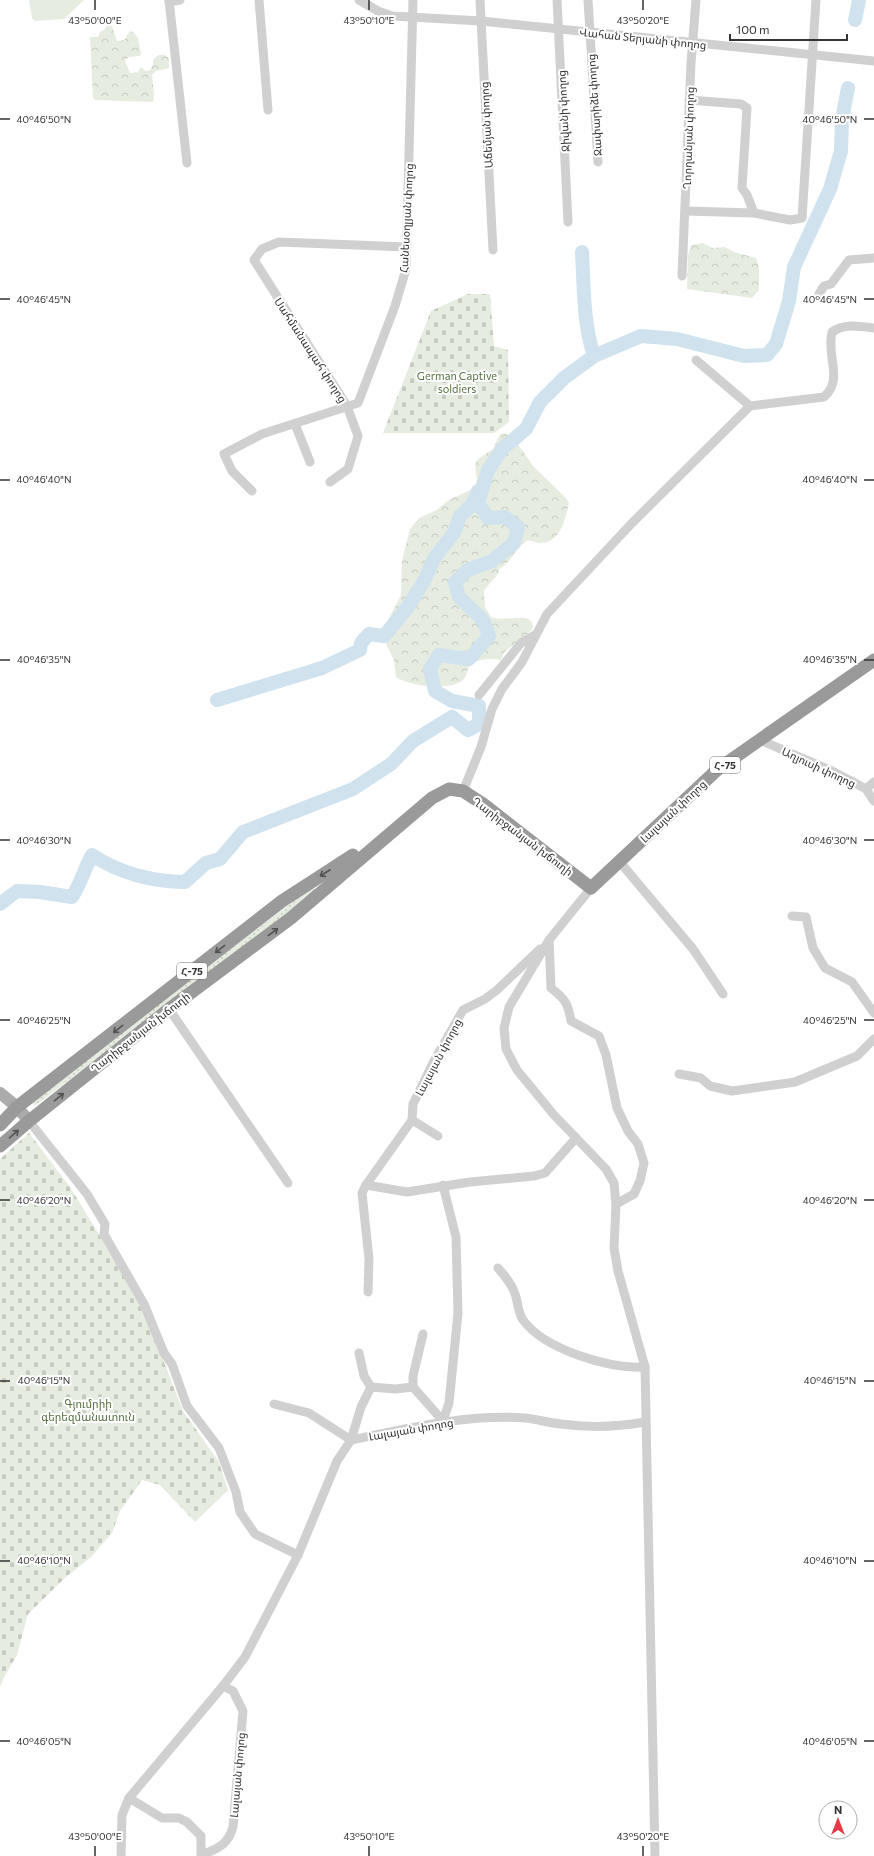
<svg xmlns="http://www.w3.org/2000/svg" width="874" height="1856" font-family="Commissioner,'Noto Sans Armenian',sans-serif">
<defs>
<pattern id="grass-dots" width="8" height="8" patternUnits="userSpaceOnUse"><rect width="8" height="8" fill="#e6ecdf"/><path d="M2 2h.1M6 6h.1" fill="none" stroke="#c6cbc0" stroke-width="1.8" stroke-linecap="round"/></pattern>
<pattern id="forest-crowns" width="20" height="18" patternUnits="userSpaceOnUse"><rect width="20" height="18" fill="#e6ecdf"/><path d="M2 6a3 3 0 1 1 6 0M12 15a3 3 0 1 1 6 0" fill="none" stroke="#c6cbc0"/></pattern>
<pattern id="cemetery-stones" width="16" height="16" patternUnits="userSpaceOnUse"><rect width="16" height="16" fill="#e6ecdf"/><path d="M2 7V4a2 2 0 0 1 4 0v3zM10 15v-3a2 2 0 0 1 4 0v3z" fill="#c6cbc0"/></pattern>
</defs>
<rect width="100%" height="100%" fill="#fff"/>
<!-- grass -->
<path fill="url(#grass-dots)" d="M312 887 315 890 313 893 35 1106 31 1102Z"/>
<!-- forest -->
<g fill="url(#forest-crowns)">
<path d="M108 24 112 26 117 41 124 40 130 31 133 32 138 38 141 54 140 56 129 57 125 61 130 73 138 72 141 67 145 71 150 70 153 65V60C157 54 164 53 169 58V68L156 71 152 75 154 94 153 102 95 100 93 98 90 37H98L100 32 104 30Z"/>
<path d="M702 243 713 248 725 247 734 252 756 258 759 268V290L752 298 687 289 688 255 691 245Z"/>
<path d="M506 433 523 451 533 466 566 498 569 503C565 519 561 543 540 543 535 543 530 538 525 542 515 549 511 563 499 569L498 574 484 590 485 607 491 617C504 623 537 609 532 630L507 650 503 654 501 660C492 658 475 658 469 667 466 672 467 677 462 681 448 691 409 686 396 677L394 660 387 646 384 636 387 622 401 595 402 561 410 529 419 518 437 510 450 499 471 490 475 487 477 481 475 464 478 459 493 449 500 434Z"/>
</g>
<!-- cemetery -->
<g fill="url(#cemetery-stones)">
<path d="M468 294H490L494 346 508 350 509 422 494 433H383L431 311Z"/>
<path d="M29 1133 70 1187 142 1305 183 1411 219 1462 228 1490 195 1522 160 1485 142 1480 120 1511 112 1533 91 1557 66 1577 28 1614 17 1655 4 1677 0 1687V1159Z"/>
</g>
<!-- pitch -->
<path fill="#e6ecdf" d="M29 0H84L64 19 35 21 32 18Z"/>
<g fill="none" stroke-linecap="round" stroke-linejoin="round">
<!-- river -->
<g stroke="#cfe2ee" stroke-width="14">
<path d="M855 20 859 0"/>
<path d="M582 252C584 286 583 323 594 356"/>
<path d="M217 700 322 668 360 650 361 643 369 634 384 636 407 608 424 581 435 557 454 533 460 516 471 506 478 491"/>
<path d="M0 904 17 891 40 892 72 897C81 884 84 869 92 855 119 873 153 882 185 882L206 863 220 859 243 832 353 789 391 764 413 741 452 717 468 730 479 724V706L452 701 435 691 430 669 439 655 469 659 489 636 483 620 459 597 455 582 468 570 492 561 514 543 518 527 505 517 488 518 478 503 488 470 503 448 526 429 540 402 564 378 594 356 641 336 677 339 744 356 767 355 776 344 789 301 794 267 830 189 841 151 842 119 848 88"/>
</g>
<!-- minor -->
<g stroke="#d0d0d0" stroke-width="9">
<path d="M169 0 187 163"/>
<path d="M259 0 268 110"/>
<path d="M359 0 378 11 392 16 481 21 874 61"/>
<path d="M480 0 493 250"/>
<path d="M557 0 568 222"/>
<path d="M588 0 598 162"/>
<path d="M169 2 180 0"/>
<path d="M689 100 741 104 747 108 742 188 747 195 754 213"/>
<path d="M685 211 754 213 790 220 802 218 816 0"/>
<path d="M682 276 691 63 696 0"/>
<path d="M819 294 824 286 831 284 849 260 874 258"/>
<path d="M696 360 750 406"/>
<path d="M295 424 310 462"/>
<path d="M330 482 348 469 358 436 347 406 254 260 262 249 279 242 407 247"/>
<path d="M252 491 232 471 224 454 262 434 358 403 395 306 406 269 413 0"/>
<path d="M479 695 521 643 535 635"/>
<path d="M760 740 832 771 866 789 874 801"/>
<path d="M866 789 874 782"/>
<path d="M463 791 481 747 492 709 502 689 522 662 547 614 632 523 750 406 824 397C844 379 826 357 832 332 845 323 859 326 874 328"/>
<path d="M619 861 693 949 723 994"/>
<path d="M591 888 549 940 509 1007 504 1028 506 1049 517 1070 554 1115 606 1169 614 1183 616 1204 614 1248 618 1271 645 1367 655 1856"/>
<path d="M792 916 806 917 813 948 825 968 852 982 874 1013"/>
<path d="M549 940 551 988C565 999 568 1003 571 1021L599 1036 606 1055 617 1108 628 1131 638 1144 644 1163 640 1181 634 1194 616 1204"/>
<path d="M169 1009 288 1183"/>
<path d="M679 1074 701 1078 710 1086 732 1091 795 1082 857 1056 874 1039"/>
<path d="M412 1120 438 1136"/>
<path d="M29 1121 87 1194 105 1224 104 1234 144 1304 164 1353 172 1364 187 1406 219 1448 236 1492 240 1512 255 1534 298 1555"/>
<path d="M366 1185 407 1192 470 1182 534 1176 545 1173 576 1138"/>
<path d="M498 1268C505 1276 512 1284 515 1294 518 1302 518 1313 523 1320 545 1350 610 1369 645 1367"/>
<path d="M368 1292 369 1259 362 1193 366 1185 412 1120 413 1104 434 1061 463 1010 485 999 497 990 540 949"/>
<path d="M359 1353 364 1376 371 1387 395 1389 413 1387 443 1421"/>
<path d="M413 1387V1376L423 1334"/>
<path d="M274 1404 309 1413 351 1440 361 1407 371 1387"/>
<path d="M443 1421 449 1403 458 1313 456 1237 443 1185"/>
<path d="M129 1798 162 1818H179L187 1822 201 1836V1856"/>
<path d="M202 1855C218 1848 228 1845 233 1827L243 1711 233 1691 223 1686"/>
<path d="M121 1856 122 1815 129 1798 223 1686 245 1657 298 1555 337 1461 351 1440C409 1428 466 1414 525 1418 537 1419 549 1423 561 1424 590 1428 617 1427 645 1422"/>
</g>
<!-- major -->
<path stroke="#ababab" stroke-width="12" d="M0 1093 17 1107 29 1121"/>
<!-- highway -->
<g stroke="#9a9a9a" stroke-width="13">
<path d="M0 1125 17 1107 282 901 353 855"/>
<path d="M0 1146 29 1121 169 1009 291 918 432 798 449 789 463 791 483 804 591 888 718 769 874 660"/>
</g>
</g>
<!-- one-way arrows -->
<defs><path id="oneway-shaft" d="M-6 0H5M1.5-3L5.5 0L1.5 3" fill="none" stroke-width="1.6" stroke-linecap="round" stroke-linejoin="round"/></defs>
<g stroke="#525252">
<use href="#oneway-shaft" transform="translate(325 873) rotate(147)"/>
<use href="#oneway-shaft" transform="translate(273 932) rotate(-37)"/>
<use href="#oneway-shaft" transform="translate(220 949) rotate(142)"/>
<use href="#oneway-shaft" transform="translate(118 1029) rotate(142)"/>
<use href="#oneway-shaft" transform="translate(59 1097) rotate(-39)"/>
<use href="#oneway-shaft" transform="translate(14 1134) rotate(-41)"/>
</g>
<!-- ticks -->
<path fill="none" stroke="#333" stroke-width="1.5" d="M95 0V10M369 0V10M643 0V10M0 119H10M864 119H874M0 299H10M864 299H874M0 480H10M864 480H874M0 660H10M864 660H874M0 840H10M864 840H874M0 1020H10M864 1020H874M0 1200H10M864 1200H874M0 1381H10M864 1381H874M0 1561H10M864 1561H874M0 1741H10M864 1741H874M95 1846V1856M369 1846V1856M643 1846V1856"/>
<g text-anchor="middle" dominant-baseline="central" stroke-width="4" stroke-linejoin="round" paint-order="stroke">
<!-- shield labels -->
<g fill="#fff" stroke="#707070" stroke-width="1">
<rect x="710" y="757" width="30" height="16" rx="3"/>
<rect x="177" y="963" width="30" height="16" rx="3"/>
</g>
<g font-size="10" font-weight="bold" fill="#333">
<text x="725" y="765">Հ-75</text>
<text x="192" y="971">Հ-75</text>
</g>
<!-- street labels -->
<g font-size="11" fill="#333" stroke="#fff">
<text transform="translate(643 38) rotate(6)">Վահան Տերյանի փողոց</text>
<text transform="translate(594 105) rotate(-94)">Ջափարիձե փողոց</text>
<text transform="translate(563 111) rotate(-93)">Ջիվանի փողոց</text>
<text transform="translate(486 125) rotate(-93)">Աճեմյան փողոց</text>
<text transform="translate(688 138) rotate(-88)">Ղորղանյան փողոց</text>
<text transform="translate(406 218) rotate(-87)">Հանեսօղլյան փողոց</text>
<text transform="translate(311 350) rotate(57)">Սահմանապահ փողոց</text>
<text transform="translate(819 767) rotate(25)">Աղյուսի փողոց</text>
<text transform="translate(673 811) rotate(-43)">Լալայան փողոց</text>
<text transform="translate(523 836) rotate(37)">Ղարիբջանյան խճուղի</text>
<text transform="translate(140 1032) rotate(-38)">Ղարիբջանյան խճուղի</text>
<text transform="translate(438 1057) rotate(-62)">Լալայան փողոց</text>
<text transform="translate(411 1429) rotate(-10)">Լալայան փողոց</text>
<text transform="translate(237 1775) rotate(-85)">Լալայան փողոց</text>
</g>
<!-- park labels -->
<g font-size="11" fill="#56703f" stroke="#fff">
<text x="457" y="375">German Captive<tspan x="457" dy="13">soldiers</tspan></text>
<text x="88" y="1403">Գյումրիի<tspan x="88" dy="13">գերեզմանատուն</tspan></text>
</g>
</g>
<g font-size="10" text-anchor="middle" fill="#333" stroke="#fff" stroke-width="4" stroke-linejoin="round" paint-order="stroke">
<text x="95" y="24">43°50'00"E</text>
<text x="369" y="24">43°50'10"E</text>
<text x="643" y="24">43°50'20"E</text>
<text x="44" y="123">40°46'50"N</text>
<text x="830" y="123">40°46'50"N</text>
<text x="44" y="303">40°46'45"N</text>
<text x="830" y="303">40°46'45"N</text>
<text x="44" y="483">40°46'40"N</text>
<text x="830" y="483">40°46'40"N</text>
<text x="44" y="663">40°46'35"N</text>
<text x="830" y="663">40°46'35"N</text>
<text x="44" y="844">40°46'30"N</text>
<text x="830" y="844">40°46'30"N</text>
<text x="44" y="1024">40°46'25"N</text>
<text x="830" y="1024">40°46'25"N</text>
<text x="44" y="1204">40°46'20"N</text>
<text x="830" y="1204">40°46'20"N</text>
<text x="44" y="1384">40°46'15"N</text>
<text x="830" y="1384">40°46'15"N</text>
<text x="44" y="1564">40°46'10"N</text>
<text x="830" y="1564">40°46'10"N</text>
<text x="44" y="1745">40°46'05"N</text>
<text x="830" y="1745">40°46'05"N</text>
<text x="95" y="1840">43°50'00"E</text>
<text x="369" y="1840">43°50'10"E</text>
<text x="643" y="1840">43°50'20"E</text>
</g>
<!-- north arrow -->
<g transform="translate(838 1820)"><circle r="19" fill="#ffffff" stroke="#adadad"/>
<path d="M0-3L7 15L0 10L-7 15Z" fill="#e63946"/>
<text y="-6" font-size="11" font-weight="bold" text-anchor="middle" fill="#333333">N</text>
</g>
<!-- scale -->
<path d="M730 34v6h117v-6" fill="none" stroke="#333333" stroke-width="2"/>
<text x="736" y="34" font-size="12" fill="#333333" stroke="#ffffff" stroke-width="3" paint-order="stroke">100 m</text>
</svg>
